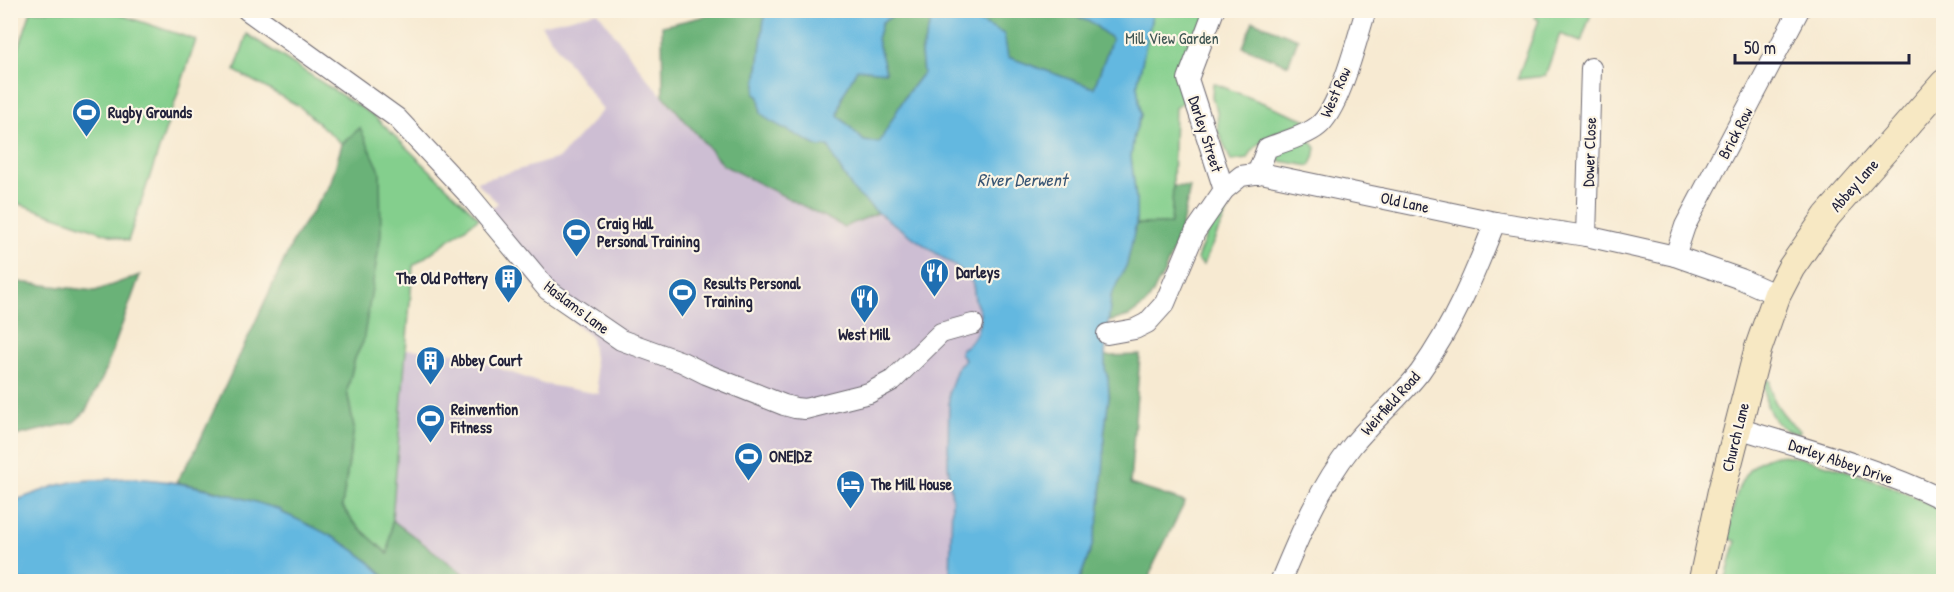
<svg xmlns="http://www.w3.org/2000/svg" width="1954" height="592" font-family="'Patrick Hand',sans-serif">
<rect width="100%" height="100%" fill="#fcf5e5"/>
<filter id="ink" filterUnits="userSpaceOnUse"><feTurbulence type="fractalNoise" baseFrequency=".0167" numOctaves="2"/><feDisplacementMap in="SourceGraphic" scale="12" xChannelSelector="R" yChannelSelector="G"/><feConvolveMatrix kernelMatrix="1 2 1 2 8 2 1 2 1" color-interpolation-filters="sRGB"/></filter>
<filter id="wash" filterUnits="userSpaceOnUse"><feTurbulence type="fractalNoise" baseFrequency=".008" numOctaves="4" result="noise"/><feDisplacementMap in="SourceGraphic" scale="24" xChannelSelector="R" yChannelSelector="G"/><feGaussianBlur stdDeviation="1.35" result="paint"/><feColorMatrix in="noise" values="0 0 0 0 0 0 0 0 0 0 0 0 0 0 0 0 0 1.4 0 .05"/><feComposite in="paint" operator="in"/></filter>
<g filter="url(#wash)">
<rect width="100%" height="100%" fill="#f7ead2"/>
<!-- industrial -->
<path fill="#cdbed3" d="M598 12 646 77 723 165 844 227 878 213 966 274 971 280 974 286 975 300 980 313 976 336 968 346 965 360 949 392 948 465 952 499 950 581H473L392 520 406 349 456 353 543 384 599 394 591 337 544 296 479 218 498 203 476 182 559 158 603 110 541 25Z"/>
<!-- green -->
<g fill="#84cf8d" stroke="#537864" stroke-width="1.5">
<path d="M31 11H109L196 40 128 241 11 201V72Z"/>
<path d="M1153 11H1209L1188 98 1175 108 1172 224H1136V199L1131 157 1134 135 1141 115 1137 86Z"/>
<path d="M1538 11H1592L1581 42 1560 34 1545 76 1517 79 1539 20 1535 18Z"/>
<path d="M247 34 374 116 479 218 413 266 389 555 353 522 342 506 354 428 347 391 355 358 363 342 360 128 342 144 299 106 235 71Z"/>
<path d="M1213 83 1309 121C1286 128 1258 136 1247 159L1231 161 1218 131 1217 111 1212 97Z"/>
<path d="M1309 139 1316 148 1314 158 1310 166 1274 160V152Z"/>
<path d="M1229 208 1203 265 1197 259C1203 242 1212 216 1229 208Z"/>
<path d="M1766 379 1770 381C1767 398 1788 421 1800 431L1799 434C1794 432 1789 431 1785 429 1769 419 1761 397 1766 379Z"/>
<path d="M1777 455C1796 455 1813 461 1831 466 1870 477 1908 492 1943 512V581L1713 582 1714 577 1726 578 1736 541 1727 538C1735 504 1735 463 1777 455Z"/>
</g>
<!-- forest -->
<g fill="#6bb278" stroke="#466a5a" stroke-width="1.5">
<path d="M716 11H765L755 94 759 97 761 113 771 121 819 147 829 145C841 176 854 192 878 213L844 227 723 165 663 95 662 26 706 16Z"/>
<path d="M901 11H934L921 53 923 73 906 95 879 144 864 141 838 115 843 95 857 69 886 72 877 39 882 22Z"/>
<path d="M979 11H1064L1092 23 1112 39 1094 88 1008 57 978 21Z"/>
<path d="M1253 21 1298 39 1288 65 1243 47Z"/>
<path d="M360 128 380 171 381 235 363 342 355 358 347 391 354 428 342 506 353 522 388 554 392 520 473 581H388C360 547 320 530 281 512V510L211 489 176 482 194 453 295 237 330 185 342 144Z"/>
<path d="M1173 186 1190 187 1181 230 1164 273 1147 303 1129 316 1108 322 1111 296 1127 264 1136 224H1171Z"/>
<path d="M140 275 103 377 85 412 74 422 11 437V281L95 291Z"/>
<path d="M1140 355 1130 484 1185 502 1153 566 1149 581 1079 582 1092 546 1101 499 1104 438 1109 396 1108 378 1105 368V356Z"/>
</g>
<!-- water -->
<g fill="#64b8e0" stroke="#436d8e" stroke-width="1.5">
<path d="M765 11H901L882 22 877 39 886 72 857 69 843 95 838 115 864 141 879 143 906 95 923 73 921 53 934 11H979L978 21 1004 34 1008 57 1094 88 1112 39 1092 23 1064 11H1153L1137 86 1141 115 1134 135 1131 157 1136 199V224L1127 264 1111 296 1105 356V368L1108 378 1109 396 1104 436V459L1099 516 1092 546 1079 581H950L952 499 948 465 949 392 958 366 965 360 960 353 961 349C975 342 980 329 980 313 979 309 976 304 975 300 973 287 975 284 966 274L878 213 854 191 835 161 829 146 819 147 770 121 761 113 759 97 755 94Z"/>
<path d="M129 478C182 480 231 494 281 510V512C322 531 358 546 388 581H11V502L55 486 75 481Z"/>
</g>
</g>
<g filter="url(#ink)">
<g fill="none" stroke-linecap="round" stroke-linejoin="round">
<defs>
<g id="street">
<path d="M247 10 397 118 469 195 548 290 621 340 682 362 706 374 784 405 795 408 805 409 869 393 893 380 941 333 973 324"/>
<path d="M1214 10 1188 79 1224 190"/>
<path d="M1257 174 1267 148C1282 142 1306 136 1318 126 1340 109 1357 38 1366 10"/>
<path d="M1586 236 1591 68"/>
<path d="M1675 256 1685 226 1799 10"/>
<path d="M1107 334 1135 329 1147 323 1165 303 1195 232 1224 190 1241 176 1261 173 1495 222 1586 236 1675 256 1741 279 1777 295"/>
<path d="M1737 428C1807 449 1878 468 1944 500"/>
<path d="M1280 582C1300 534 1320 486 1352 446 1373 420 1400 398 1420 372 1453 326 1475 274 1495 222"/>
</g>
<path id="secondary" d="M1702 582 1721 493 1758 349 1777 295 1791 268 1827 216 1944 83"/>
</defs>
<!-- street casing -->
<use href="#street" stroke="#6d6870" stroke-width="22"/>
<!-- secondary casing -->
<use href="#secondary" stroke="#6d6870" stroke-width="29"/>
<!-- street -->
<use href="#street" stroke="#fff" stroke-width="20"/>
<!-- secondary -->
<use href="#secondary" stroke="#f7e8c3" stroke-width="27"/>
</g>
</g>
<!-- icons -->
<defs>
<symbol id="stadium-pin" viewBox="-11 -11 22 30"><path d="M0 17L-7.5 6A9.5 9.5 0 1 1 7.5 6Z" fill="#1f6fb2" stroke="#fcf5e5"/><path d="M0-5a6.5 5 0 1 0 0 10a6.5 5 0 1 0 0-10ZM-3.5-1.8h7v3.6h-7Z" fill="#fff"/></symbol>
<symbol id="restaurant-pin" viewBox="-11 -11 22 30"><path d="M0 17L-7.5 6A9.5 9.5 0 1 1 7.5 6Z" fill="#1f6fb2" stroke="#fcf5e5"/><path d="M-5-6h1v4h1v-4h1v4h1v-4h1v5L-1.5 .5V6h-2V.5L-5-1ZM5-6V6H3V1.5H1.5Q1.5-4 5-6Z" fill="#fff"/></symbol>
<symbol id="building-pin" viewBox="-11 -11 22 30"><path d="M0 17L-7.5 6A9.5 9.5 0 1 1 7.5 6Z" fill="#1f6fb2" stroke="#fcf5e5"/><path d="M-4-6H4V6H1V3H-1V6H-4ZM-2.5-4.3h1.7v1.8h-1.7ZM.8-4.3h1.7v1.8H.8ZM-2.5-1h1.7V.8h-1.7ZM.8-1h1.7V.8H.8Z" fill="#fff"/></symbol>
<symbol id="hotel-pin" viewBox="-11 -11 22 30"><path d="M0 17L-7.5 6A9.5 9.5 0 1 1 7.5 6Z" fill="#1f6fb2" stroke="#fcf5e5"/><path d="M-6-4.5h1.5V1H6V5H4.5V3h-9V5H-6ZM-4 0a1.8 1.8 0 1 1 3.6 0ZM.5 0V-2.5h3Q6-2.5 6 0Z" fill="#fff"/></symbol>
</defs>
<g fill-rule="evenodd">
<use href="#stadium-pin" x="70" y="96" width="33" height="45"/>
<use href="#stadium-pin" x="560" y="216" width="33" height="45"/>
<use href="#restaurant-pin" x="918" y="256" width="33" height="45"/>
<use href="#building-pin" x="492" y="262" width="33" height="45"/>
<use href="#stadium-pin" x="666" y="276" width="33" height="45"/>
<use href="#restaurant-pin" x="848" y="282" width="33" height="45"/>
<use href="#building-pin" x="414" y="344" width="33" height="45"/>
<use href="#stadium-pin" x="414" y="402" width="33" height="45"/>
<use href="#stadium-pin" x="732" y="440" width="33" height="45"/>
<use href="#hotel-pin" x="834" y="468" width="33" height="45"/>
</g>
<g text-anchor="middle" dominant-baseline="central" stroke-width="4.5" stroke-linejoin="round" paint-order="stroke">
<!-- park labels -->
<g font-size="16" fill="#3f5654" stroke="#fcf5e5">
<text x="1172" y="38">Mill View Garden</text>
</g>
<!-- street labels -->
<g font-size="16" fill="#22223b" stroke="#fcf5e5">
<text transform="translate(1335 92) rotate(-66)">West Row</text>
<text transform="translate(1735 133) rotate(-62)">Brick Row</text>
<text transform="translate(1206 134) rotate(72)">Darley Street</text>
<text transform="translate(1589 152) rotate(-88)">Dower Close</text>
<text transform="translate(1854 185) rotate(-49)">Abbey Lane</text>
<text transform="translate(1405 202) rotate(12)">Old Lane</text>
<text transform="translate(577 307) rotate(37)">Haslams Lane</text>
<text transform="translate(1390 403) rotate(-48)">Weirfield Road</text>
<text transform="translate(1735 437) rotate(-76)">Church Lane</text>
<text transform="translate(1841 461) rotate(19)">Darley Abbey Drive</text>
</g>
<!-- poi labels -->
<g font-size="16" font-weight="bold" fill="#22223b" stroke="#fcf5e5" text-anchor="start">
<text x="108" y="112">Rugby Grounds</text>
<text x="597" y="223">Craig Hall<tspan x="597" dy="18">Personal Training</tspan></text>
<text x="956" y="272">Darleys</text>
<text x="488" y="278" text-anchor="end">The Old Pottery</text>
<text x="704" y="283">Results Personal<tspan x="704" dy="18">Training</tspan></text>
<text x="864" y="334" text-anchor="middle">West Mill</text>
<text x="451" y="360">Abbey Court</text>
<text x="451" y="409">Reinvention<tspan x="451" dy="18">Fitness</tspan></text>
<text x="769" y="456">ONE|DZ</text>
<text x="871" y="484">The Mill House</text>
</g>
<!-- water labels -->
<g font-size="18" font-style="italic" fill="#395675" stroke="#fcf5e5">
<text x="1022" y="179">River Derwent</text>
</g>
</g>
<!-- margin -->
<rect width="1954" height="592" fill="none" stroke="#fcf5e5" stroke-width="36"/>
<!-- scale -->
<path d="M1735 54v9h174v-9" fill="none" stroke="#22223b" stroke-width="3"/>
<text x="1744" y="54" font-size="18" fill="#22223b" stroke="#fcf5e5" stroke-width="4.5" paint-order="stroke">50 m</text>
</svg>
